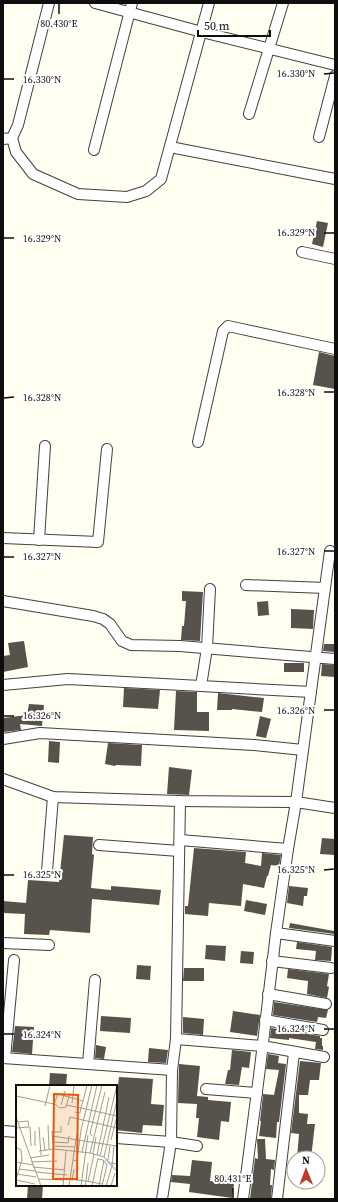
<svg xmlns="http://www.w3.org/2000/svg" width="338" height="1202" font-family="'Source Serif 4',serif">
<rect width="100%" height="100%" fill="#fffef0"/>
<!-- building -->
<g fill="#57524b">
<path d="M317 221 328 223 323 247 312 244Z"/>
<path d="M319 352 335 356V389L313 385Z"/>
<path d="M182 591 203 592 200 641 181 640 182 626H184L186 601H182Z"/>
<path d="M268 601 269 615 258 616 257 602Z"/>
<path d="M291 609 314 610 313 629 291 628Z"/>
<path d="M24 641 28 667 3 672V656L10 655 8 643Z"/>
<path d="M324 644H335V652L323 651Z"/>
<rect x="284" y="663" width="20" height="9"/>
<path d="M322 664 335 665V677L321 676Z"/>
<path d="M124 688 160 690 158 709 123 707Z"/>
<path d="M176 691 197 692V712H209V731L174 730Z"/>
<path d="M218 693 264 698 262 712 232 709V710H217Z"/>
<path d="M29 704 44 705 42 726 20 724 21 730 3 732V718L27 715Z"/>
<path d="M260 716 271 719 266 738 256 736Z"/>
<path d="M49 741 60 742 59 763 48 762Z"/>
<path d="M108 743 142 745 141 766 116 765 115 766 105 764Z"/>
<path d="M169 767 192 770 189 795 167 794Z"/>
<path d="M64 835 93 837 92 854 94 855 91 888 111 890V886L161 890 159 905 92 899 90 933 50 930 49 935 24 934 25 914 3 913V901L26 903 28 880 59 882Z"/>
<path d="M322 838 335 839V855L320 854Z"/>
<path d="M194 848 246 852 245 863 261 866 262 853 281 855 279 866 271 865 268 876H267L264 888 243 884 241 906 209 903 208 916 185 914V906H188Z"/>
<path d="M289 886 308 888 307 896H304L303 906 287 903Z"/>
<path d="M246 900 267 904 265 915 244 911Z"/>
<path d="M290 923 334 931V934L289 928Z"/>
<path d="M297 942 332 947 331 961 315 960 316 951 296 949Z"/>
<path d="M206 945 226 946 225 961 205 959Z"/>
<path d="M241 951 254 952 253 964 240 963Z"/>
<path d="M137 965 151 966 150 980 136 979Z"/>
<path d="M184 968H204V981H183Z"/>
<path d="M288 969 329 974 327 986 329 987 327 998 307 994 308 981 287 978Z"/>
<path d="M274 1002 328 1010 326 1018 318 1017 317 1022 273 1015Z"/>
<path d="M233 1011 260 1015 257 1036 230 1032Z"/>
<path d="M101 1016 131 1018 130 1033 100 1031Z"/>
<path d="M183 1017 204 1019 203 1035 183 1033Z"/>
<path d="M15 1026 34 1027 32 1054 12 1052Z"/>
<path d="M271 1028 320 1036V1038H322V1046H323V1050L315 1049 316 1042 289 1038V1040L270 1038Z"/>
<path d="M96 1045 106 1047 104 1059 95 1058Z"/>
<path d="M149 1048 168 1050 166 1063 148 1062Z"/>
<path d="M232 1050 251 1052 249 1068 242 1067 239 1085 225 1084 228 1070H230Z"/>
<path d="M268 1054 279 1056 278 1063 286 1064 279 1122H277L276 1138 259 1136 261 1121H260L263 1095V1094L274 1095 279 1070 266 1069Z"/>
<path d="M300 1061 321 1063 319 1080H310L308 1095H299V1113L308 1114 307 1124H315L311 1158H297L299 1134 291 1133Z"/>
<path d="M179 1064 200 1066 197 1096 208 1097V1100L231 1102 229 1122 221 1121 219 1140 197 1137 199 1118H196L197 1104 178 1103Z"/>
<path d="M50 1073 67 1074 66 1086H49Z"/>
<path d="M119 1077 153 1079 151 1104 164 1105 162 1126 143 1125 142 1133 116 1130V1105Z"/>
<path d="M257 1139H265L266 1159 275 1160 274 1170 271 1169 270 1185H272L271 1199H250L255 1158 258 1159Z"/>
<path d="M192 1160 212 1162 210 1181 234 1184 232 1198 189 1192 190 1184 171 1182 172 1175 190 1176Z"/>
<path d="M28 1185H43L42 1199H27Z"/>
</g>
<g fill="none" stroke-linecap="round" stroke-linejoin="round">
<defs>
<g id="minor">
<path d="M95 3 202 32 335 65"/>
<path d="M249 114 283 3"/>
<path d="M319 137 335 76"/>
<path d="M12 138 16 152 33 174 78 194 127 197 146 191 161 179 209 3"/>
<path d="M3 139 12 138 18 125 49 3"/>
<path d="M170 147 335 179"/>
<path d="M94 150 132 3"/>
<path d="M302 252 335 259"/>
<path d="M198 442 223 331 228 326 335 349"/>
<path d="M3 538 98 542 107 449"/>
<path d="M39 540 45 446"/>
<path d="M246 585 325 588"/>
<path d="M3 601 93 616 103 619 110 624 122 641 131 645 180 646 335 659"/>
<path d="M3 685 68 679 201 686 207 648 210 589"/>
<path d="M201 686 311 692"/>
<path d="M3 739 40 733 254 745 303 750"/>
<path d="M3 779 53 797 180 801 296 802 335 808"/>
<path d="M180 840 288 849"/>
<path d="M99 845 179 851"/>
<path d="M47 871 53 797"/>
<path d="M276 933 335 941"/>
<path d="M3 943 49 945"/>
<path d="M272 961 331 968"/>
<path d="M268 994 326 1004"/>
<path d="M265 1020 323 1030"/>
<path d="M176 1039 262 1046 324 1057"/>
<path d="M3 1058 172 1070"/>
<path d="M5 1058 14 960"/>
<path d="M88 1064 95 980"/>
<path d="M206 1089 257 1093"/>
<path d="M3 1131 17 1132"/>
<path d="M116 1138 171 1142 197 1146"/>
<path d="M162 1199 171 1142 172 1070 176 1039 180 801"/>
<path d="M243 1199 260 1068 276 933 288 849 296 802 330 551"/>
<path d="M277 1199 294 1053"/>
</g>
</defs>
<!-- minor casing -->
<use href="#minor" stroke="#414141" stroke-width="12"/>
<!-- minor -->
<use href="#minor" stroke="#fff" stroke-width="10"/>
</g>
<!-- ticks -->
<path fill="none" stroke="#0e0e0e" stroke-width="1.5" d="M59 4V14M324 74 334 73M4 79H14M324 233H334M4 238H14M324 392H334M4 398 14 397M324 551H334M4 557H14M324 710H334M4 716H14M324 870 334 869M4 875H14M324 1029H334M4 1034H14M233 1188V1198"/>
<!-- overview -->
<g transform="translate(16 1085)">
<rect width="101" height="101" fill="#fffef0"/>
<path fill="none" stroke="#b6d1f5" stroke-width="2" d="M90 75 101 86"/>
<path fill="none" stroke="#9f9e96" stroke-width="1" d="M0 11 38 19 42 9 67 16 65 23 101 31M67 16 71 0M56 18 58 0M39 19 44 23 50 22 54 8M45 20 49 6M50 20 65 23 64 28 59 27M29 21 34 0M0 32 25 101M32 40 33 64M52 40 54 32 101 43M14 42 15 61M23 42 25 70M0 43 13 42 12 36 2 37M19 46V61M36 46 37 59M36 47H45V41M36 51 101 61M76 51 74 48 86 0M27 52 29 65M95 55 101 31M37 57 52 58 53 51M37 61 59 62M0 62 5 65 6 75 0 94M23 66 38 64 74 68 88 72 94 78 101 79M66 67 81 0M74 68 89 7M77 69 80 52M81 70 93 12M84 71 101 0M88 72 101 15M14 73 33 70M82 74 87 75 91 80 86 101M57 75 61 76 65 45 76 0M92 75 94 61M0 77 17 80M15 77 41 76M17 82 49 85M3 84 19 86M20 87 51 90M1 89 20 92M23 94 48 95M0 95 19 99M59 95 70 96 72 78M61 95 62 82M56 96 58 84M72 97 78 69M47 101 50 66M53 101 61 48M65 101 72 50M69 101 70 96 86 99M76 101 82 73M83 101 88 75M90 101 96 81 98 61M95 101 99 88"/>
<path fill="#e8590c" fill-opacity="0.15" stroke="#e8590c" stroke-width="2" d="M38 9 62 10 61 94H37Z"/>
<rect width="101" height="101" fill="none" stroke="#0e0e0e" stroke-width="2"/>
</g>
<g font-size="10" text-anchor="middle" fill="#0e0e0e" stroke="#fff" stroke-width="4" stroke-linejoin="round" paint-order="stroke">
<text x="59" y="27">80.430°E</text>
<text x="296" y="77">16.330°N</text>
<text x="42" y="83">16.330°N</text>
<text x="296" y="236">16.329°N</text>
<text x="42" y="242">16.329°N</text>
<text x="296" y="396">16.328°N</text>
<text x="42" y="401">16.328°N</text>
<text x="296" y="555">16.327°N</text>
<text x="42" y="560">16.327°N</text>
<text x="296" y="714">16.326°N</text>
<text x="42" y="719">16.326°N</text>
<text x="296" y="873">16.325°N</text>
<text x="42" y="878">16.325°N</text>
<text x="296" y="1032">16.324°N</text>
<text x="42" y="1038">16.324°N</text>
<text x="233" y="1182">80.431°E</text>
</g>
<!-- border -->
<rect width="338" height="1202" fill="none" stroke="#0e0e0e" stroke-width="8"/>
<!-- north arrow -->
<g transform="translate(306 1170) rotate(359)"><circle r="19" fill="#ffffff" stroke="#9f9f9f"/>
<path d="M0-3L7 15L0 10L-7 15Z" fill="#bb3d29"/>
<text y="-6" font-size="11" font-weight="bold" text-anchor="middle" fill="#0e0e0e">N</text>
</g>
<!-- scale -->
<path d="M198 30v6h72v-6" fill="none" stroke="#0e0e0e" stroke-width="2"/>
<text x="204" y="30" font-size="12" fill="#0e0e0e" stroke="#ffffff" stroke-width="3" paint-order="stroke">50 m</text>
</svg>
